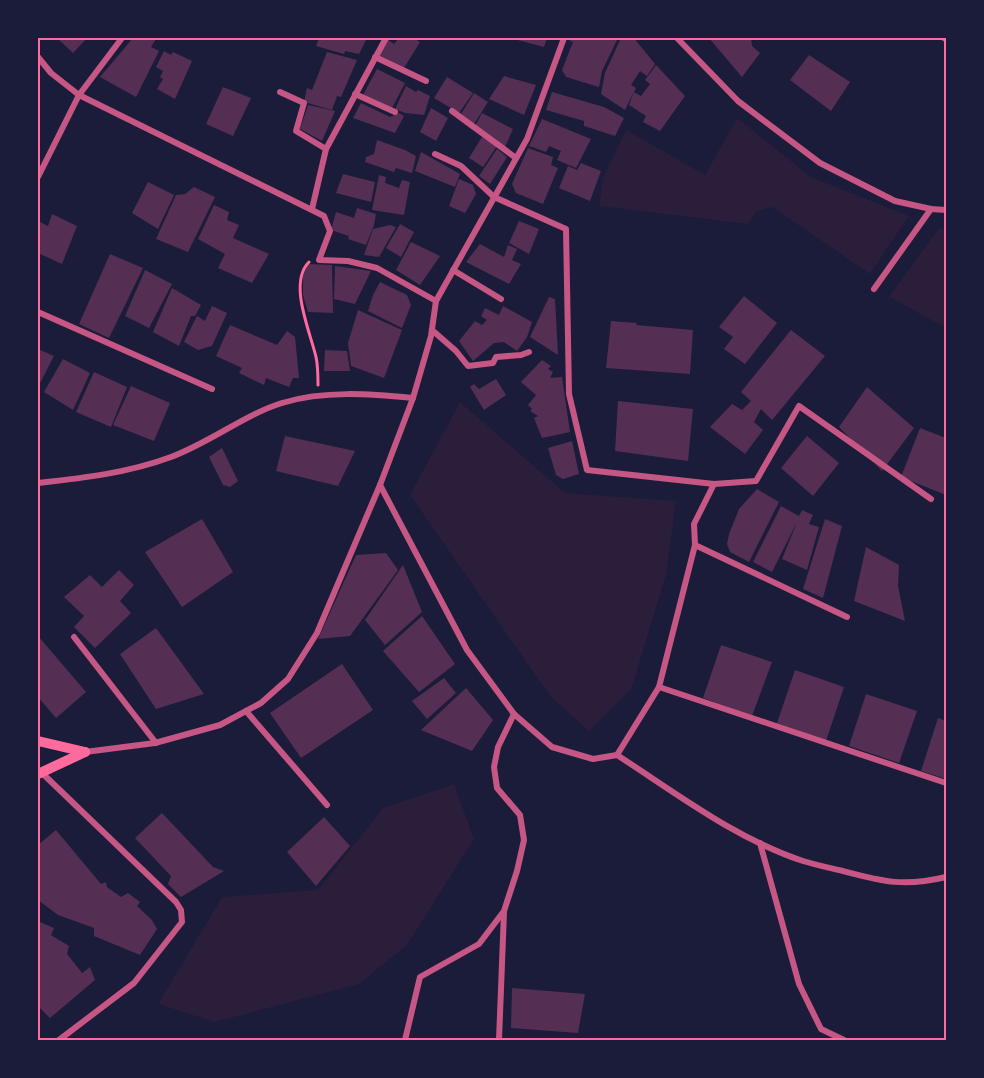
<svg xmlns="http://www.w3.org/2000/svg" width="984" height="1078" font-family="'Varela Round',sans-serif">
<rect width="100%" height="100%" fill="#1b1b3a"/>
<!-- green -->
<g fill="#2a1e3b">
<path d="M737 118 811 177 909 216 870 274 772 207 757 211 748 224 599 206 603 178 626 130 705 175Z"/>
<path d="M939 228 946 229V328L889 297Z"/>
<path d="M460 402 565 493 676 501 666 575 631 690 589 731 550 696 410 495Z"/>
<path d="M454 784 474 839 407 945 359 984 215 1022 158 1004 222 897 318 890 383 808Z"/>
</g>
<!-- building -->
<g fill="#542f53">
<path d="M57 38H87L73 53Z"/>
<path d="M133 38 156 39 151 47 159 51 136 97 100 77Z"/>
<path d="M319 38H367L359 54 345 51 344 54 316 46Z"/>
<path d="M399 38H413L420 42 404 68 378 56 387 39 394 44Z"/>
<path d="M510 38H547L544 47Z"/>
<path d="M572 38H618L602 71 599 87 566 77 562 70 573 42 570 41Z"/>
<path d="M621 38H634L655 64 647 76 640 71 631 85 636 88 625 110 601 94 605 73Z"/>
<path d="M709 38H751L752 46 760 53 742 77Z"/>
<path d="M164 51 171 55 173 52 192 61 175 99 157 89 163 79 160 77 163 71 156 67Z"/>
<path d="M327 52 357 60 341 97 337 96 332 110 304 102 307 88 312 90Z"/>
<path d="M809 55 850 82 831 111 790 80Z"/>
<path d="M656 65 685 96 660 131 643 122 646 116 629 105 634 92 641 96 650 84 645 80Z"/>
<path d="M377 69 405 83 392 108 363 95Z"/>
<path d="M504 76 536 85 524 115 489 99Z"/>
<path d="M447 77 473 93 459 113 434 98Z"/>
<path d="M406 86 416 92 418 90 430 96 424 115 405 113 395 109Z"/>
<path d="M223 87 251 98 233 136 206 124Z"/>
<path d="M552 92 604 107 624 118 615 136 584 126V121L546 110Z"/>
<path d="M474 93 488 102 474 124 461 114Z"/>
<path d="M361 103 390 117 399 113 404 116 395 133 353 118Z"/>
<path d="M308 105 335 111 322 141 300 129Z"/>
<path d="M431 108 448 118 436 141 420 132Z"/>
<path d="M482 113 513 129 505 147 475 126Z"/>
<path d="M542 119 591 139 576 168 557 160 561 151 549 146 546 152 529 146Z"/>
<path d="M482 137 497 146 483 167 469 158Z"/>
<path d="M377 140 405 150 416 156 412 173 396 168 394 172 365 162 366 157 374 154Z"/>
<path d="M528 148 553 157 551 165 558 168 543 204 516 193 512 184Z"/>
<path d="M497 149 507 157 490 184 479 176Z"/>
<path d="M421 152 460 174 455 187 415 171Z"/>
<path d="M581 163 601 171 590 201 559 188 568 166 577 170Z"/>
<path d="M343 174 375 182 371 202 336 193Z"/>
<path d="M379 175 386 177 385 183 399 188 402 180 410 182 404 215 372 210Z"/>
<path d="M459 179 473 185 476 194 465 213 449 206Z"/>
<path d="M148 182 174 195 158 229 132 213Z"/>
<path d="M194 187 215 197 188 252 156 239 176 195 185 194Z"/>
<path d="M214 205 229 212 227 220 239 225 233 238 269 254 252 283 218 268 225 254 198 239Z"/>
<path d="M357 208 376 214 374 225 366 245 348 239 349 236 331 230 336 212 354 218Z"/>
<path d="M52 214 77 226 62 264 38 253V221L48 226Z"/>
<path d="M519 221 539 229 529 254 509 243Z"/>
<path d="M400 224 414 232 401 257 386 248Z"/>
<path d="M390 225 396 227 379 257 364 255 373 229Z"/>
<path d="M411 242 440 256 420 285 396 270Z"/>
<path d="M480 244 504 257 508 245 517 249 512 260 521 264 509 284 466 262Z"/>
<path d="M110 254 143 268 109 338 79 324Z"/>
<path d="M308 264 332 265 333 313 308 312 303 295V276Z"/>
<path d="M335 266 371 271 355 304 334 299Z"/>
<path d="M145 270 172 284 149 328 125 316Z"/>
<path d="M380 282 407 295 411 305 402 328 368 311 373 295Z"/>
<path d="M172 288 201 305 195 316H191L179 346 153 332Z"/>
<path d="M744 296 777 323 745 364 724 349 733 337 719 327Z"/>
<path d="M549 297 555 299 558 355 530 337Z"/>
<path d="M212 306 227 313 212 346 198 350 184 342 197 316 205 321Z"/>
<path d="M503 306 532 322 527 337 517 351 504 342 494 343 473 361 459 341 475 321 482 325 487 320 481 316 485 308 499 315Z"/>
<path d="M358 310 402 330 384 378 351 366 348 343Z"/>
<path d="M611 321 637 323 636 325 693 330 690 374 606 368Z"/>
<path d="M230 325 277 345 287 331 295 337 299 378H293L289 387 266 378 264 385 239 373 242 368 216 356Z"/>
<path d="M791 330 825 356 772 420 761 409 754 422 763 430 745 454 710 427 732 404 742 410 751 401 741 392Z"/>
<path d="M38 349 54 356 38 387Z"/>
<path d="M325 350 347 351 350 371H324Z"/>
<path d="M63 359 90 373 73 410 44 392Z"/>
<path d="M542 360 551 366 548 369 553 372 550 378 562 377 570 432 542 438 534 418 538 416 530 411 532 409 528 405 536 395 521 382Z"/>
<path d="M94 372 127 387 111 427 76 412Z"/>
<path d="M496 379 506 395 484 410 470 387 474 384 479 389Z"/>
<path d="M131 386 170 403 154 441 113 425Z"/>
<path d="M867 387 914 428 882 471 839 427Z"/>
<path d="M618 401 693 409 688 461 615 451Z"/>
<path d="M920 428 946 438V495L901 477Z"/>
<path d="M285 436 355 451 338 486 276 471Z"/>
<path d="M807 436 839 463 813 496 781 468Z"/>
<path d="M572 441 579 474 563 479 556 475 548 448Z"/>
<path d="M222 448 238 481 230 487 223 485 209 457Z"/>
<path d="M757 489 779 502 749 562 730 552 727 544 729 534 739 509Z"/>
<path d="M781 506 799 516 802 510 813 515 809 524 819 527 807 570 782 559 797 522 772 572 753 562Z"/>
<path d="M202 519 233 572 182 607 145 552Z"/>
<path d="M825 519 842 526 823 598 803 589Z"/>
<path d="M866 547 899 565 898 586 905 621 854 601Z"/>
<path d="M386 553 398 570 350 636 318 639 356 555Z"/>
<path d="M403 565 422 612 385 645 365 620Z"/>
<path d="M119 570 134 585 120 601 131 613 95 648 74 627 84 616 64 597 90 575 102 587Z"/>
<path d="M422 616 455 664 419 692 383 651Z"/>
<path d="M156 628 204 694 156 709 120 654Z"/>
<path d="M38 636 86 692 56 718 38 697Z"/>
<path d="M721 645 772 662 752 716 703 698Z"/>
<path d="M342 664 373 710 301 758 270 713Z"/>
<path d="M795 670 844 687 826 741 777 723Z"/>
<path d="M444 678 456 693 427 719 412 701Z"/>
<path d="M466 688 493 720 472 751 421 730Z"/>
<path d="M866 694 917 711 899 763 849 746Z"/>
<path d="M938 718 946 721V779L921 771Z"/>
<path d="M162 813 213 867 224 871 181 897 168 884 171 876 135 838Z"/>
<path d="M324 817 350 846 316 886 287 852Z"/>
<path d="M56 830 101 884 106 882 107 887 121 897 128 893 140 902 137 906 152 920 157 929 140 955 94 936V928L58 915 38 900V845Z"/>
<path d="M40 922 54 928 51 935 69 946 67 954 82 973 90 967 95 980 50 1018 38 1006V925Z"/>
<path d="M512 988 585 994 578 1033 511 1028Z"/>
</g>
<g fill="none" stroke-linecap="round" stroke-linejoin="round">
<!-- path -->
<path stroke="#ff6b9d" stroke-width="3" d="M309 262C288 283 310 331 316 357 318 366 318 376 318 385"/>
<!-- minor -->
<g stroke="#c65784" stroke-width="6">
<path d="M677 38 738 101 820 163 895 201 931 209 946 210"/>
<path d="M944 38 946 39"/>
<path d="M38 57 51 73 79 95 324 216 330 231 319 260 348 261 377 268 436 301"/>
<path d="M375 57 426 81"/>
<path d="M280 92 304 103 296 131 326 149"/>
<path d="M355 94 395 112"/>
<path d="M452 111 516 158"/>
<path d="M435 154 461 166 494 197 566 229 569 394 587 470 714 484 756 481 799 406 931 499"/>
<path d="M38 177 79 95 122 38"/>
<path d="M312 209 326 149 386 38"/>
<path d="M453 270 501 299"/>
<path d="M874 289 931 209"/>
<path d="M38 312 212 389"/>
<path d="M432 330 456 351 468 366 493 363 496 357 521 355 529 352"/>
<path d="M38 483C83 478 128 473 171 457 209 443 246 414 282 403 324 390 371 394 413 398"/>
<path d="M380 485 467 650 514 714 552 747 593 759 617 755 659 687 695 545 694 524 714 484"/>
<path d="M695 545 847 617"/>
<path d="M74 637 156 743"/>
<path d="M659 687 946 783"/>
<path d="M246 711 327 805"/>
<path d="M85 752 155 743 220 725 261 703 288 679 317 633 380 485 413 398 431 336 436 301 527 139 564 38"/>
<path d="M617 755C676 793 736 839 803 861 816 865 830 868 843 871 885 882 904 887 946 877"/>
<path d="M41 772 176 902 181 910 182 922 134 983 59 1040"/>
<path d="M760 843 799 984 821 1029 844 1040"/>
<path d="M405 1040 420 977 479 944 504 911 517 871 524 840 520 815 497 788 494 767 498 747 514 714"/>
<path d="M499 1040 504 912"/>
</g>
<!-- secondary -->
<g stroke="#ff6b9d" stroke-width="10">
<path d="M38 741 85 752"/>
<path d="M38 774 85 752"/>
</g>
</g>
<!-- border -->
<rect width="984" height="1078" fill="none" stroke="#1b1b3a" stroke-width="78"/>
<rect x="39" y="39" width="906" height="1000" fill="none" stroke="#ff6b9d" stroke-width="2"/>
</svg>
